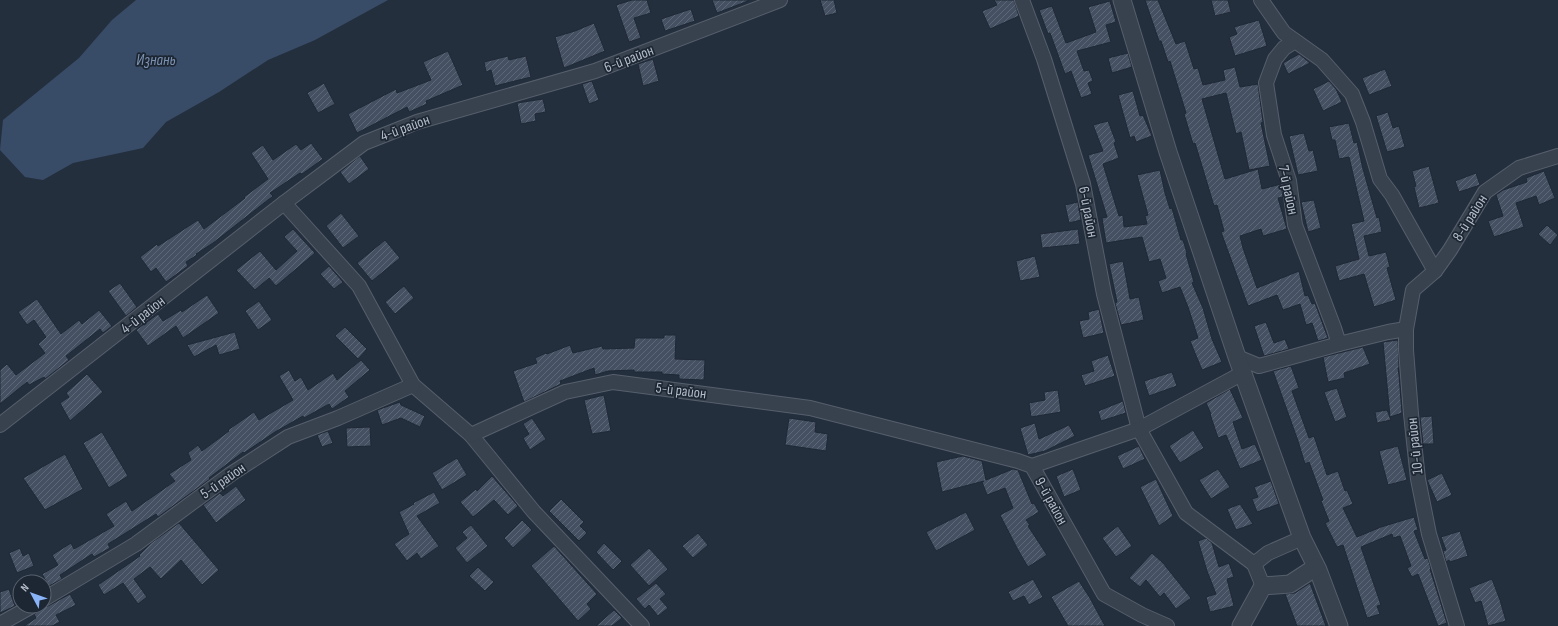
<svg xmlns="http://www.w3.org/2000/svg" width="1558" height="626" font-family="'Sofia Sans Condensed',sans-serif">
<defs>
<pattern id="building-hatch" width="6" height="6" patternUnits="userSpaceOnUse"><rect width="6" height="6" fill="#455162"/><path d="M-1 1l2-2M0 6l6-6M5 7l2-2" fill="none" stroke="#5d6877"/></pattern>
</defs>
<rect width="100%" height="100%" fill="#242f3e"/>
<!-- water -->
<path fill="#394c67" d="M136 0H388L315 40 268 60 219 92 166 122 143 148 73 163 43 180 25 177 0 150 3 120 79 58 112 20Z"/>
<!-- building -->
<g fill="url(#building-hatch)" stroke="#1f2835">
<path d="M632 0H647L651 13 634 18 641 38 629 42 616 5Z"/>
<path d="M712 0H748V1L717 13Z"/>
<path d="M820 0H834L837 13 825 16Z"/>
<path d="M994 0H1014L1019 16 990 29 982 11 997 5Z"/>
<path d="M1145 0H1158L1176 44 1185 41 1194 69 1198 68 1203 85 1225 80 1223 70 1235 67 1240 87 1258 84 1263 122 1261 123 1270 166 1249 170 1241 132 1236 134 1226 93 1202 99 1225 179 1258 169 1262 189 1281 184 1283 197 1278 198 1287 229 1263 236 1261 229 1240 236 1243 248 1257 288 1299 271 1305 296 1308 295 1312 304 1315 303 1328 338 1318 341 1312 323 1306 325 1300 304 1283 310 1277 295 1248 306 1221 232 1224 231 1217 205 1214 206 1195 143 1193 144 1184 114 1186 113 1170 61 1168 62 1161 41H1159Z"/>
<path d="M1211 0H1228L1231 12 1215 16Z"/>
<path d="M1110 1 1116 22 1106 25 1111 42 1077 51 1084 71 1089 70 1093 81 1088 83 1092 94 1081 98 1071 71 1065 74 1050 33 1048 34 1039 10 1052 6 1066 43 1096 32 1088 7Z"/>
<path d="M691 9 695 21 665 31 661 19Z"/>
<path d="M1259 20 1267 46 1235 56 1229 37 1237 34 1234 27Z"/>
<path d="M594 23 605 51 564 68 555 37 575 31Z"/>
<path d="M448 51 463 85 426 101 427 104 409 112 407 107 357 133 348 114 396 89 397 93 431 80 423 62Z"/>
<path d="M1128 53 1132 67 1112 73 1108 58Z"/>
<path d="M1299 54 1310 63 1288 74 1283 63Z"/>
<path d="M508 56 509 60 526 56 531 77 495 86 491 70 486 72 484 62Z"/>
<path d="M653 59 659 81 643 86 638 64Z"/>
<path d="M1385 69 1392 86 1369 95 1362 78Z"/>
<path d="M592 81 599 100 589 104 582 84Z"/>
<path d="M1329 81 1336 89 1342 102 1323 111 1313 89Z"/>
<path d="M324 83 335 104 318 113 307 93Z"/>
<path d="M1133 91 1140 116 1143 115 1152 136 1136 142 1134 136 1130 138 1118 95Z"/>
<path d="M543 99 546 112 535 114 536 121 521 124 517 103Z"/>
<path d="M1388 112 1393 128 1399 126 1405 147 1387 152 1376 116Z"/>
<path d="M1108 121 1116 142 1114 143 1119 158 1103 164 1119 216 1123 215 1124 227 1147 224 1145 216 1148 215 1137 175 1160 170 1165 193 1170 209 1172 208 1181 240H1183L1187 253 1186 254 1194 282 1192 283 1203 308 1212 339 1222 362 1202 370 1190 341 1198 338 1188 307 1180 287 1162 293 1158 281 1166 278 1160 259 1149 262 1142 237 1106 243 1102 218 1107 217 1088 155 1103 151 1093 125Z"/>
<path d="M1349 123 1354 143 1357 142 1363 169 1377 218 1379 217 1382 232 1364 236 1369 256 1386 252 1390 267 1387 268 1396 300 1374 307 1364 274 1339 281 1335 266 1359 259 1351 224 1364 221 1349 157 1339 159 1335 140H1332L1329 127Z"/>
<path d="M1304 133 1309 151 1313 150 1318 171 1298 175 1289 136Z"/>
<path d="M311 143 323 159 302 174 300 173 270 193 273 196 213 243 196 254 197 255 186 262 188 266 166 282 156 268 151 272 140 257 157 244 158 246 198 220 204 229 245 198 244 197 268 179 251 153 263 145 273 160 296 144 301 150Z"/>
<path d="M360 156 369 169 349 184 340 172Z"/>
<path d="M1429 166 1439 203 1419 208 1414 187 1416 186 1412 171Z"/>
<path d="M1544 171 1555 198 1539 205 1536 196 1516 203 1524 227 1494 237 1488 221 1503 216 1496 195 1503 190 1527 182 1526 178Z"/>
<path d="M1476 173 1480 185 1459 192 1455 181Z"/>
<path d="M1314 200 1321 228 1308 232 1301 202Z"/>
<path d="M1078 202 1081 220 1069 223 1065 205Z"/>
<path d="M341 213 359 236 343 248 326 226Z"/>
<path d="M1547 225 1558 235 1550 245 1538 234Z"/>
<path d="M293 229 315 253 276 286 269 278 255 290 236 270 260 251 276 270 297 251 284 237Z"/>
<path d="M1078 229 1080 244 1042 248 1040 234Z"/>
<path d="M385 240 400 258 372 281 357 263Z"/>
<path d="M1035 256 1040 277 1020 281 1016 261Z"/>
<path d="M1123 261 1130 299 1139 297 1144 320 1121 325 1115 303 1117 302 1109 264Z"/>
<path d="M329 266 343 282 334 289 320 274Z"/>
<path d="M120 283 137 307 126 316 108 291Z"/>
<path d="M404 286 414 298 395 314 385 302Z"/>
<path d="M207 295 219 313 183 338 176 326 148 346 136 330 158 314 163 321 181 310 182 312Z"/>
<path d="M37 299 61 334 79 320 82 324 99 310 112 326 103 333 100 329 66 356 69 360 45 379 44 377 29 385 27 382 0 404V370L7 364 16 375 45 353 38 344 46 337 34 320 27 325 18 312Z"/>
<path d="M259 301 272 320 258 330 245 311Z"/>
<path d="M1099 309 1104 333 1083 338 1079 321 1089 319 1088 312Z"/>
<path d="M1266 322 1274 343 1285 339 1289 349 1264 356 1254 326Z"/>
<path d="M345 327 367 349 358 359 335 336Z"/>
<path d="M235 332 240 349 219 355 216 345 194 357 187 345Z"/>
<path d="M664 335H676L675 359 705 360 704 380 679 379V375L662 374V372H634V370L608 371 595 375 594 368 560 381 561 384 524 402 513 371 537 363 535 358 546 353 547 354 570 345 573 353 602 346 603 349 634 348 635 338H664Z"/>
<path d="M1398 340 1399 368H1398L1399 375 1402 413 1390 417 1383 342Z"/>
<path d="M1363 347 1370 364 1344 373 1345 378 1328 382 1323 357Z"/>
<path d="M1108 355 1115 376 1085 386 1081 375 1094 371 1091 361Z"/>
<path d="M361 360 370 370 345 391 349 397 332 409 329 404 304 418 303 416 275 432 244 453 243 452 209 478 210 479 158 517 156 514 108 544 110 548 94 557 92 554 60 575 62 579 49 586 42 574 58 565 52 555 71 543 74 549 114 526 106 514 126 501 132 511 175 481 169 474 191 460 188 453 198 445 202 451 229 431 228 430 254 412 259 420 293 400 279 376 289 370 295 381 301 377 308 390 333 373 337 380Z"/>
<path d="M1291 366 1299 388 1292 391 1309 438 1314 436 1327 475 1338 471 1345 491 1347 490 1353 504 1343 508 1357 537 1381 527 1414 517 1418 530 1414 531 1425 559 1428 558 1431 569H1430L1447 623 1438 626 1418 574 1412 577 1407 568 1411 566 1400 536 1393 538 1392 534 1361 547 1381 605 1377 606 1380 614 1367 618 1343 545 1337 547 1325 523 1329 521 1321 501 1323 500 1309 462 1305 464 1298 441 1273 371Z"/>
<path d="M1172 372 1177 386 1149 396 1144 381Z"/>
<path d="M87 374 103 392 70 421 60 403 69 397 66 393Z"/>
<path d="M1337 388 1347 417 1335 422 1324 392Z"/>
<path d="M1230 389 1243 418 1233 422 1242 449 1255 444 1262 460 1240 469 1226 435 1218 438 1210 414H1211L1206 403Z"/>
<path d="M1058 390 1061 412 1031 417 1029 403 1045 400 1044 392Z"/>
<path d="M604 395 611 431 592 434 584 400Z"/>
<path d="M1123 401 1126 413 1101 421 1098 411Z"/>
<path d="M400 402 401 405 425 416 420 427 401 418 382 425 377 410Z"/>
<path d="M1387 410 1391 420 1377 423 1375 412Z"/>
<path d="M1432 416 1434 444H1423L1420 417Z"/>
<path d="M532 418 546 439 530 450 523 438 529 434 523 424Z"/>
<path d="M789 418 816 422 815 432 828 434 826 451 785 445Z"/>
<path d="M1035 423 1039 439 1069 425 1075 436 1045 451 1028 455 1020 428Z"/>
<path d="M370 427 371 446 347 447 346 428Z"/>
<path d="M1193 430 1204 448 1180 463 1169 446Z"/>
<path d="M328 431 333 443 322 447 317 435Z"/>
<path d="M102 432 128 476 109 488 83 443Z"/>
<path d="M1139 446 1145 459 1123 469 1117 456Z"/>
<path d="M1398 446 1407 480 1388 485 1379 451Z"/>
<path d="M65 454 83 489 45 510 23 478Z"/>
<path d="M963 456 982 461 986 480 1013 469 1018 470 1032 504 1034 503 1039 512 1026 520 1030 525 1028 526 1047 555 1028 567 1018 550 1000 515 1013 508 1005 488 987 495 982 482 984 481 942 492 936 462Z"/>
<path d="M457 458 467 475 442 490 432 473Z"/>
<path d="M1073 469 1081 490 1064 497 1056 476Z"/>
<path d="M1218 469 1230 487 1211 499 1199 480Z"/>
<path d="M1442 473 1452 495 1437 502 1427 480Z"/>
<path d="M492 476 518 506 508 515 494 500 473 517 460 502 476 489 477 491Z"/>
<path d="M1156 479 1173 516 1159 526 1140 487Z"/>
<path d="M1271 481 1279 504 1257 512 1252 499 1258 497 1254 487Z"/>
<path d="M236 486 246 500 216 523 203 505 220 493 223 496Z"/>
<path d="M434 492 440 503 417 516 439 546 421 559 417 553 407 561 394 544 409 534 399 512 414 504 413 503Z"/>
<path d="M561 499 584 522 580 526 587 533 579 541 549 511Z"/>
<path d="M1240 504 1253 524 1236 530 1227 509Z"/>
<path d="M966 512 975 530 936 551 926 532Z"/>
<path d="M522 520 532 530 513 548 504 538Z"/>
<path d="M179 523 219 570 202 585 181 560 161 579 150 567 134 579 147 597 138 604 123 583 104 595 98 585 140 556 139 555 151 543Z"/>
<path d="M471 525 488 546 467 563 455 548 467 538 462 532Z"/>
<path d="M1118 526 1132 546 1116 557 1102 538Z"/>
<path d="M1460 531 1468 556 1450 562 1449 560 1446 562 1443 551 1446 550 1441 537Z"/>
<path d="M698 533 708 545 693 558 682 546Z"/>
<path d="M1206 538 1212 543 1219 567 1229 563 1234 577 1227 579 1234 606 1210 612 1206 597 1216 594 1207 571 1198 541Z"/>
<path d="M604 543 622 561 613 570 596 552Z"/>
<path d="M554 546 597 594 587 604 591 609 578 621 531 566Z"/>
<path d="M20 548 23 556 29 553 34 566 17 573 9 553Z"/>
<path d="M649 548 668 569 649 586 630 565Z"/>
<path d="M1152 553 1163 563 1191 598 1176 609 1164 593 1160 597 1146 580 1140 587 1129 578Z"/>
<path d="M478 567 494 582 485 591 469 576Z"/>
<path d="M1033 579 1043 597 1029 605 1024 596 1013 601 1008 592Z"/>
<path d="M1492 579 1500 600 1506 621 1488 626 1481 601 1475 603 1469 588Z"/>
<path d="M1079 581 1090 598 1105 626H1068L1051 597Z"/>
<path d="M656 583 666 594 660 599 668 608 658 616 649 605 645 609 636 599Z"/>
<path d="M1310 583 1326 626H1297L1285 594 1295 593Z"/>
<path d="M9 589 15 606 0 613V592Z"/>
<path d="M70 594 76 605 56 615 60 622 52 626H24L36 618 34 614 39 611 40 607 48 606Z"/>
<path d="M614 610 622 618 612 626H596Z"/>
</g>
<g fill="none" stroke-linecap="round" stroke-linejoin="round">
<defs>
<g id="minor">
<path d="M1022 0 1044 59 1083 184 1104 294 1139 429 1186 513 1254 564"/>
<path d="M1261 0 1284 33 1322 60 1352 94 1363 122 1380 179 1392 195 1435 271"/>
<path d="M1295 41 1284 48 1275 59 1266 83 1274 135 1289 181 1295 225 1334 328 1339 344"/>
<path d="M284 203 359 286 413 385 471 435 534 512 642 626"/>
<path d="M1237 357 1259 366 1339 344 1388 332 1406 329"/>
<path d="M0 425 284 203 364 143 417 122 595 71 780 0"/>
<path d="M471 435 565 392 613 382 810 408 1018 461 1032 466 1104 594 1142 615 1167 626"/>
<path d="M1032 466 1139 429 1243 373"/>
<path d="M1263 586 1254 564 1268 553 1302 538"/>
<path d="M44 599 136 544 231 474 288 437 338 418 413 385"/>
<path d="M0 624 32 606"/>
<path d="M1457 626 1429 534 1418 479 1411 414 1406 350V329L1413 290 1435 271 1450 250 1485 192 1519 168 1558 156"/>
</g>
<g id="tertiary">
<path d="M1122 0 1168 152 1237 357 1302 538 1318 570 1339 626"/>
<path d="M1241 626 1263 586 1290 584 1316 567"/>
</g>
</defs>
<!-- minor casing -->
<use href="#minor" stroke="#565f6c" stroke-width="16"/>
<!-- tertiary casing -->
<use href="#tertiary" stroke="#565f6c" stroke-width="19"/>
<!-- minor -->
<use href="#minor" stroke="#38414e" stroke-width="14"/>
<!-- tertiary -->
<use href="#tertiary" stroke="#38414e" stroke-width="17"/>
</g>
<g text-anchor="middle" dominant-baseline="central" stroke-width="3.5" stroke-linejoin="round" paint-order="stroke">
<!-- street labels -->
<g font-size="15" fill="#b4bcc9" stroke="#1d2633">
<text transform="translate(629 59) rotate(-21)">6-й район</text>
<text transform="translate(405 128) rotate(-20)">4-й район</text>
<text transform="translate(1288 190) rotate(78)">7-й район</text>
<text transform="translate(1088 212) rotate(79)">6-й район</text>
<text transform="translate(1470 218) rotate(-58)">8-й район</text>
<text transform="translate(143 315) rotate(-38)">4-й район</text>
<text transform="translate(681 391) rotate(7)">5-й район</text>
<text transform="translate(1415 446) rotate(-96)">10-й район</text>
<text transform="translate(223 481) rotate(-35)">5-й район</text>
<text transform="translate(1051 501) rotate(61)">9-й район</text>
</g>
<!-- water labels -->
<g font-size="16" font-style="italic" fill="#7c92b1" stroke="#1d2633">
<text x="156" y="60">Изнань</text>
</g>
</g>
<!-- north arrow -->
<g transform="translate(32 594) rotate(311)"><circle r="19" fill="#1d2633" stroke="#59626f"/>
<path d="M0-3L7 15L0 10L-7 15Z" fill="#8ab4f8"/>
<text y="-6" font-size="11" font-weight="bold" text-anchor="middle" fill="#b4bcc9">N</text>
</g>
</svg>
